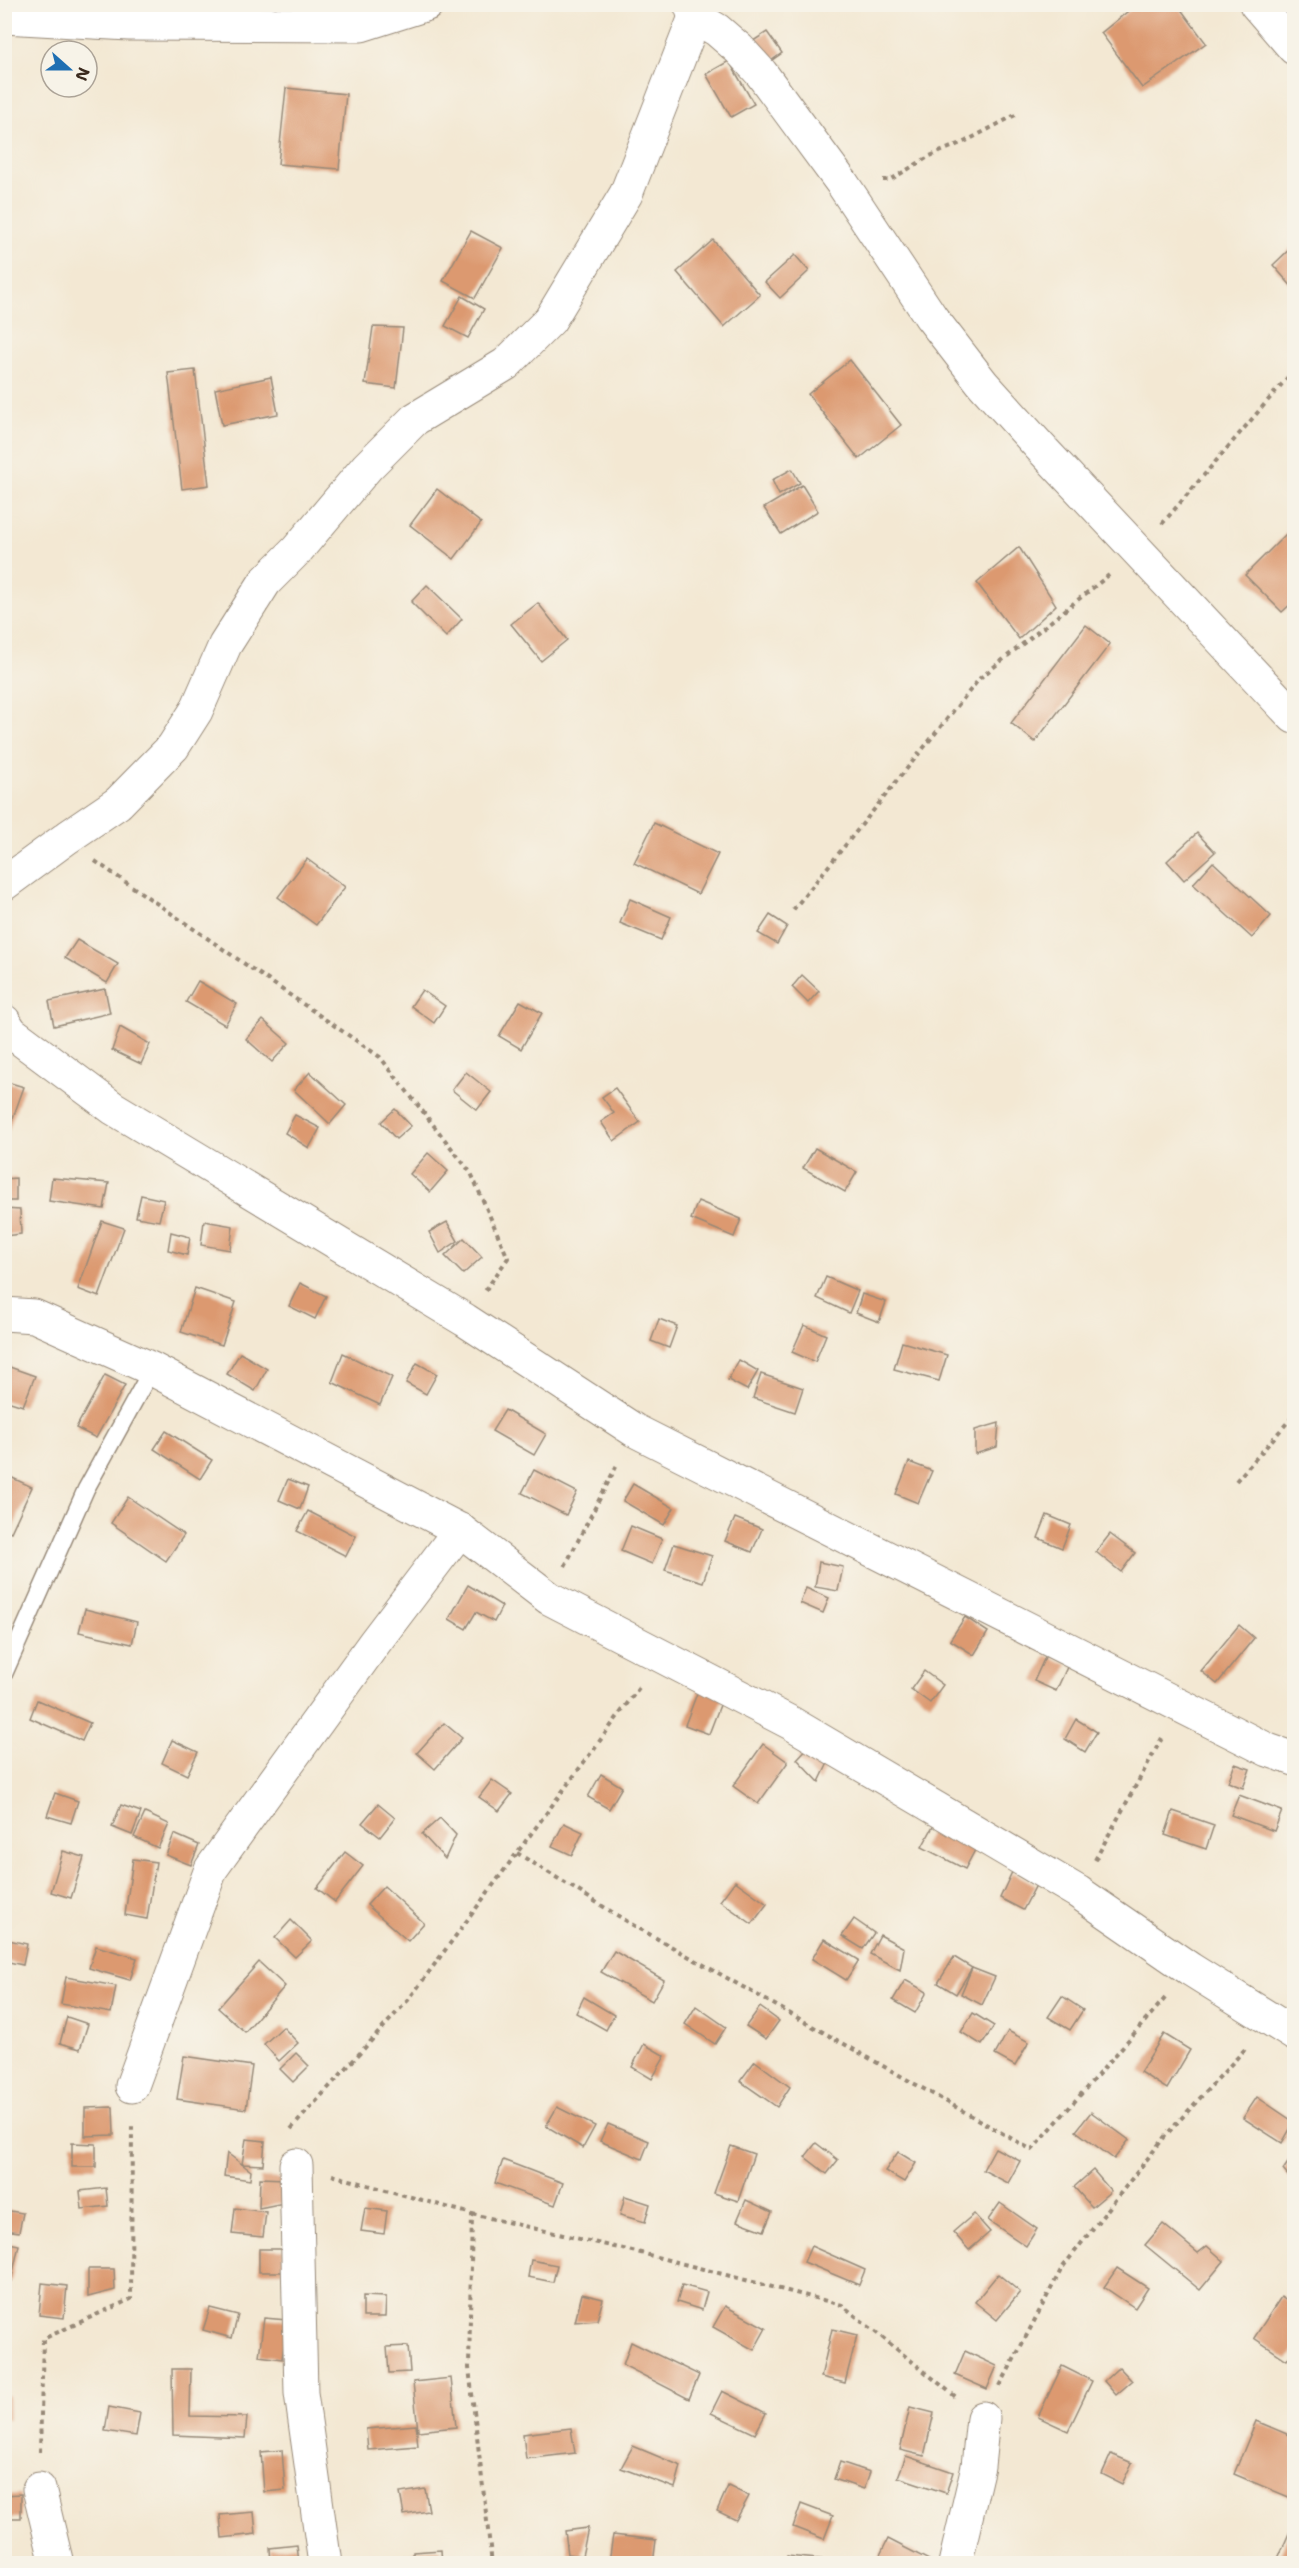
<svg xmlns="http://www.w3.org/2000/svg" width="1299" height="2568" font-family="'Shantell Sans',sans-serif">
<rect width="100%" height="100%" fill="#f7f3e8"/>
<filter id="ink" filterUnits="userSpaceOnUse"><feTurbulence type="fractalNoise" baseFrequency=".0167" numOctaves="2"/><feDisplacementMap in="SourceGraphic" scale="12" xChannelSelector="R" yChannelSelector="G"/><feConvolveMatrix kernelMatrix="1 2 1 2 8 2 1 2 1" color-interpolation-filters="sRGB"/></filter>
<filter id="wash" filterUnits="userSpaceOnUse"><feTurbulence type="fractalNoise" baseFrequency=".008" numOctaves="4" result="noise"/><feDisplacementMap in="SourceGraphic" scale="24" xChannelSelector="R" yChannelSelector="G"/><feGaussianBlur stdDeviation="1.35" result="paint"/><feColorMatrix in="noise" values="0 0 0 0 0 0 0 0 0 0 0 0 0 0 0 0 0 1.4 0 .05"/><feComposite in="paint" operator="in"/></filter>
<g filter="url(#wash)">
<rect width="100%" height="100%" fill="#f3e8d3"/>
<g id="blocks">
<!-- building -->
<g fill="#dc996f">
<path d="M1137 4H1177L1206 43 1142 88 1101 33Z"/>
<path d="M767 32 782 53 765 65 750 43Z"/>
<path d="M729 61 754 104 731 117 706 74Z"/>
<path d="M286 88 346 94 339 169 278 164Z"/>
<path d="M471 231 503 248 475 298 443 281Z"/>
<path d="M713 240 760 295 724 327 677 272Z"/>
<path d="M1294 245V289L1273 265Z"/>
<path d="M795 255 809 271 780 298 765 282Z"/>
<path d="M462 296 484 309 468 338 445 326Z"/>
<path d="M373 327 403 328 396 388 365 384Z"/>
<path d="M850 360 901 425 859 459 808 394Z"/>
<path d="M195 370 209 485 182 489 168 373Z"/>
<path d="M271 377 278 414 222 425 215 389Z"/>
<path d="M792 469 800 483 779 495 772 480Z"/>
<path d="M802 485 818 511 781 534 764 508Z"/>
<path d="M437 489 481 523 454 559 410 525Z"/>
<path d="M1294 526V601L1282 612 1245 575Z"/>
<path d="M1019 547 1056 605 1019 639 977 583Z"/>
<path d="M427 585 462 619 446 637 411 602Z"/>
<path d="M538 603 567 640 541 661 511 624Z"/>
<path d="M1086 625 1110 644 1035 742 1011 723Z"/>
<path d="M654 823 718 854 698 894 634 863Z"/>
<path d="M1197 833 1215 852 1184 880 1167 861Z"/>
<path d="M307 859 345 887 316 925 278 897Z"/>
<path d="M1213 862 1271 916 1252 938 1193 884Z"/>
<path d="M630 899 671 917 661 940 620 923Z"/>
<path d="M770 915 787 926 777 944 758 933Z"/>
<path d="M77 940 118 964 107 983 65 958Z"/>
<path d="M802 975 819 991 808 1003 792 987Z"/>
<path d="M198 981 237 1004 225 1025 186 1002Z"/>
<path d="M105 989 110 1013 54 1026 49 1001Z"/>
<path d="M422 990 445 1006 434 1023 411 1006Z"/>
<path d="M520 1001 542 1013 521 1049 499 1036Z"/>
<path d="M263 1020 289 1043 272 1062 246 1039Z"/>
<path d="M120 1027 150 1044 141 1064 112 1050Z"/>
<path d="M310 1072 346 1105 330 1124 294 1090Z"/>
<path d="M466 1072 491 1092 477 1110 452 1090Z"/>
<path d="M4 1081 24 1087 5 1140H4Z"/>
<path d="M615 1088 640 1122 614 1141 601 1122 614 1113 602 1097Z"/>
<path d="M395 1109 411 1126 396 1139 381 1122Z"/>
<path d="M295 1115 320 1128 309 1148 285 1133Z"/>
<path d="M815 1148 857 1172 845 1192 803 1168Z"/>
<path d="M428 1153 448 1171 430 1192 410 1174Z"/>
<path d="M16 1178V1201H4V1179Z"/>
<path d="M52 1178 109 1183 104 1209 49 1201Z"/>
<path d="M141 1195 164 1200 159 1221 136 1217Z"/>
<path d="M698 1201 741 1219 734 1237 691 1219Z"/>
<path d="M4 1209 20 1210 21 1234 4 1236Z"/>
<path d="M102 1221 124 1228 99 1297 78 1289Z"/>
<path d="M204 1221 233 1226 230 1250 201 1245Z"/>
<path d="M447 1222 458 1241 440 1253 429 1232Z"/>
<path d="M171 1232 190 1237 187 1255 168 1250Z"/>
<path d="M464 1238 482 1257 463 1274 445 1256Z"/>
<path d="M826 1277 858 1291 849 1313 817 1298Z"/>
<path d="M300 1283 326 1296 315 1319 289 1306Z"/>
<path d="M195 1288 236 1302 222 1345 181 1332Z"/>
<path d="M862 1294 886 1302 879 1322 856 1313Z"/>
<path d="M659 1319 677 1326 669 1348 651 1341Z"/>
<path d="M804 1325 826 1335 815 1362 792 1352Z"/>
<path d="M902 1342 947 1355 939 1381 894 1369Z"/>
<path d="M240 1353 267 1369 255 1391 227 1374Z"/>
<path d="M343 1353 392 1377 380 1405 332 1382Z"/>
<path d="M739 1360 758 1371 747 1390 728 1380Z"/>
<path d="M417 1363 437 1374 426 1394 406 1383Z"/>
<path d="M4 1365 35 1376 23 1406 4 1400Z"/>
<path d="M761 1374 803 1388 795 1412 753 1398Z"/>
<path d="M105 1375 125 1385 96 1438 76 1428Z"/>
<path d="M505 1410 546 1434 534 1455 492 1431Z"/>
<path d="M999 1423 997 1447 975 1454V1430Z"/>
<path d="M166 1431 212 1460 200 1479 154 1449Z"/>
<path d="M909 1462 932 1471 918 1503 896 1494Z"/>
<path d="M534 1470 577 1492 566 1515 522 1493Z"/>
<path d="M4 1474 32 1487 11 1532 4 1529Z"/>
<path d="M288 1479 308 1487 300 1509 279 1500Z"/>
<path d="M633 1484 674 1508 664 1525 623 1501Z"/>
<path d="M128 1497 184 1535 166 1561 111 1523Z"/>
<path d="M308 1511 356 1536 346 1556 297 1531Z"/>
<path d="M1047 1515 1071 1525 1062 1548 1038 1538Z"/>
<path d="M735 1518 762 1529 752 1552 725 1541Z"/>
<path d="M631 1526 662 1539 652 1564 621 1551Z"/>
<path d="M1110 1534 1135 1553 1121 1572 1096 1552Z"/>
<path d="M674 1544 712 1556 703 1582 665 1570Z"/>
<path d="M819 1562 843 1567 838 1591 815 1587Z"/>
<path d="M468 1585 502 1606 494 1622 476 1612 466 1629 449 1619Z"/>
<path d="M806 1588 829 1598 823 1613 800 1603Z"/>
<path d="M85 1609 137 1622 132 1644 79 1632Z"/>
<path d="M965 1617 988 1632 974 1655 950 1640Z"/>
<path d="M1239 1625 1254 1638 1217 1684 1201 1671Z"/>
<path d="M1046 1655 1068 1665 1056 1691 1034 1681Z"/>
<path d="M924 1671 943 1685 930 1703 911 1689Z"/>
<path d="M701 1683 725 1692 709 1734 685 1725Z"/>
<path d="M37 1700 90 1723 82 1741 30 1718Z"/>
<path d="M1076 1719 1097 1732 1085 1752 1065 1739Z"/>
<path d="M444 1723 462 1738 435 1769 417 1753Z"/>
<path d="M172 1740 198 1752 187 1775 162 1763Z"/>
<path d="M812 1743 829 1761 819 1782 797 1759Z"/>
<path d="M763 1744 788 1762 758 1804 733 1786Z"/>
<path d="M1235 1764 1250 1769 1243 1788 1228 1782Z"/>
<path d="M601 1774 622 1787 609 1809 588 1797Z"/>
<path d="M492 1780 512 1794 499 1811 479 1797Z"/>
<path d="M55 1793 78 1801 71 1823 47 1816Z"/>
<path d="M1239 1795 1282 1811 1274 1831 1231 1815Z"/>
<path d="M378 1804 395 1818 380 1837 362 1823Z"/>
<path d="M121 1805 141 1812 132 1835 112 1827Z"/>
<path d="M1173 1811 1214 1825 1206 1849 1165 1835Z"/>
<path d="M145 1813 169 1824 158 1848 134 1837Z"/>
<path d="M440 1818 456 1835 445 1859 422 1834Z"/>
<path d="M564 1823 583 1832 572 1855 552 1846Z"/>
<path d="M934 1825 976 1848 965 1869 922 1847Z"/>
<path d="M174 1834 199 1845 191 1865 166 1855Z"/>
<path d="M63 1851 84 1857 71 1898 51 1892Z"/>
<path d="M345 1852 363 1866 335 1902 317 1888Z"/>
<path d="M133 1859 156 1862 147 1919 125 1915Z"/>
<path d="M1012 1872 1036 1885 1023 1910 1000 1898Z"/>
<path d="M735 1881 767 1904 752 1924 720 1901Z"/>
<path d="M384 1886 424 1923 408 1941 367 1905Z"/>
<path d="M854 1919 874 1933 863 1949 842 1936Z"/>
<path d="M291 1920 312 1941 295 1957 275 1938Z"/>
<path d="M880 1935 904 1948 900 1970 870 1954Z"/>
<path d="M4 1939 27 1944 23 1965 4 1961Z"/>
<path d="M824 1939 859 1960 846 1980 812 1959Z"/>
<path d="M96 1946 137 1958 130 1980 89 1968Z"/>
<path d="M614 1951 664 1980 652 2001 601 1972Z"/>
<path d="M954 1957 972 1968 956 1994 938 1983Z"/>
<path d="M259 1962 285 1986 245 2032 218 2008Z"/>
<path d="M972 1968 995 1977 982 2005 961 1994Z"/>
<path d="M66 1977 116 1986 111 2013 61 2004Z"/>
<path d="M905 1980 927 1992 915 2013 893 2000Z"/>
<path d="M1062 1996 1083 2010 1070 2030 1048 2017Z"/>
<path d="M584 1997 614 2015 606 2030 576 2013Z"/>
<path d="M696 2006 726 2027 715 2044 685 2024Z"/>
<path d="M760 2007 779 2021 766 2039 746 2026Z"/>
<path d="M973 2013 994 2026 982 2045 961 2032Z"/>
<path d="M67 2017 88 2024 80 2049 60 2043Z"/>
<path d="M283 2027 298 2043 279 2061 264 2044Z"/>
<path d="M1008 2031 1029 2042 1015 2066 995 2055Z"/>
<path d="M1164 2034 1190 2050 1167 2089 1140 2072Z"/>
<path d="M644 2044 665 2056 652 2079 632 2067Z"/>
<path d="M296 2053 309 2066 293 2082 280 2069Z"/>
<path d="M184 2056 252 2066 246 2109 177 2099Z"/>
<path d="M755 2061 790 2087 777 2107 740 2081Z"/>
<path d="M1257 2097 1294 2122 1282 2143 1243 2118Z"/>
<path d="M113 2107 114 2135 85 2136V2108Z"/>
<path d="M557 2107 595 2126 583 2148 546 2126Z"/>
<path d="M1091 2112 1129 2140 1114 2159 1076 2131Z"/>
<path d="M608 2124 649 2141 642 2159 600 2141Z"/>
<path d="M246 2139 265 2141 263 2165 242 2164Z"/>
<path d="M72 2143 96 2144V2167H72Z"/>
<path d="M816 2143 838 2160 827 2174 805 2157Z"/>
<path d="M731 2146 754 2154 738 2201 714 2193Z"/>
<path d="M995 2148 1020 2161 1008 2183 983 2170Z"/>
<path d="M898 2152 916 2163 904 2182 885 2171Z"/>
<path d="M227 2153 251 2171 250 2180 224 2176Z"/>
<path d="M1294 2154V2183L1283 2170Z"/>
<path d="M503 2160 563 2183 555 2205 495 2183Z"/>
<path d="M1093 2170 1111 2191 1092 2207 1074 2187Z"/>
<path d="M260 2178 285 2179 284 2203 259 2208Z"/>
<path d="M106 2188 108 2206 82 2209 80 2191Z"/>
<path d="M625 2196 650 2204 645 2222 620 2215Z"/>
<path d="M746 2200 772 2212 764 2231 737 2221Z"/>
<path d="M1000 2203 1037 2229 1026 2246 988 2220Z"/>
<path d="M235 2208 266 2212 263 2237 232 2234Z"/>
<path d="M365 2208 387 2211 384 2234 361 2231Z"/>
<path d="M4 2210 23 2213 19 2232 4 2230Z"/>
<path d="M974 2214 990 2232 969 2250 953 2232Z"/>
<path d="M1163 2224 1198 2253 1207 2246 1224 2261 1200 2290 1145 2245Z"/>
<path d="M4 2242 19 2245 11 2281 4 2280Z"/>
<path d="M811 2246 865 2270 859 2285 804 2262Z"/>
<path d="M259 2249H284L283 2272H259Z"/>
<path d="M531 2260 557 2265 553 2282 528 2277Z"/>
<path d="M1117 2268 1148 2288 1135 2308 1104 2287Z"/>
<path d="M88 2269H114L115 2290 88 2297Z"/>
<path d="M998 2274 1020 2292 997 2320 975 2302Z"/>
<path d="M42 2283 67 2286 64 2318 39 2315Z"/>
<path d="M682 2285 707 2292 702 2310 677 2302Z"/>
<path d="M582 2294 603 2299 597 2320 575 2322Z"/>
<path d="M363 2296 386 2297 385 2317H363Z"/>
<path d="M1281 2297 1294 2306V2349L1287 2360 1254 2338Z"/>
<path d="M725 2306 766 2328 754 2350 713 2327Z"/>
<path d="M210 2308 238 2315 232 2338 203 2330Z"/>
<path d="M264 2318 287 2320 282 2359 259 2356Z"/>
<path d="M832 2329 857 2335 845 2383 821 2377Z"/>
<path d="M631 2342 699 2375 689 2399 623 2365Z"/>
<path d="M408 2346 410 2372 389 2373 387 2347Z"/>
<path d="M965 2351 997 2366 987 2389 955 2375Z"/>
<path d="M1062 2366 1092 2381 1068 2431 1038 2417Z"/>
<path d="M1119 2367 1132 2381 1116 2395 1104 2381Z"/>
<path d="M172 2369H191L190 2416 247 2417 245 2438 173 2435Z"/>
<path d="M451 2378 456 2427 418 2431 413 2382Z"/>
<path d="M722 2391 766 2413 755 2434 711 2413Z"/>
<path d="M4 2395H8L9 2419H4Z"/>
<path d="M109 2407 140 2413 136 2436 105 2431Z"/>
<path d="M910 2407 934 2413 924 2456 900 2450Z"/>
<path d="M1256 2421 1294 2437V2489L1291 2498 1234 2474Z"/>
<path d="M416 2425 418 2446 368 2450 366 2429Z"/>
<path d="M571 2428 575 2453 526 2459 523 2434Z"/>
<path d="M633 2446 681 2466 675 2488 621 2468Z"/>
<path d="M282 2450 285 2490 264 2492 261 2452Z"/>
<path d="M1111 2454 1132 2463 1122 2484 1102 2474Z"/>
<path d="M906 2456 953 2472 946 2493 898 2477Z"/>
<path d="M840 2462 870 2472 864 2489 834 2479Z"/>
<path d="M728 2486 749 2496 736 2520 717 2511Z"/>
<path d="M425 2489 429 2511 404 2515 400 2493Z"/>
<path d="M21 2494V2518H4V2495Z"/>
<path d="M801 2504 833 2516 824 2539 793 2527Z"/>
<path d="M254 2512 256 2534 222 2538 220 2515Z"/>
<path d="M1294 2522V2564H1278L1276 2563Z"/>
<path d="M588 2528 582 2556 568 2554 565 2531Z"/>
<path d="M613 2535 656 2540 653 2564 609 2562Z"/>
<path d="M888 2539 931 2561 930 2564 876 2563Z"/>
<path d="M297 2545 299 2564H271L270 2548Z"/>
<path d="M441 2550 442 2564H414L413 2552Z"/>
<path d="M787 2556 827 2560V2564H786Z"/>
</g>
</g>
</g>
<g filter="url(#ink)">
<use href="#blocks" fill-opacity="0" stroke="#978978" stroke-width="1.5"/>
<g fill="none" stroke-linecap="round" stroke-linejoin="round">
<defs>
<path id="service" d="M4 1674 86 1489 152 1369"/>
<g id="minor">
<path d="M690 4 695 17 717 30 739 49 761 73 842 183 931 317 983 384 1040 447 1294 717"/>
<path d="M4 884 68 837 118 803 173 747 196 711 225 645 265 582 297 550 367 467 415 419 506 364 550 320 626 194 695 17"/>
<path d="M4 1021 11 1032 113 1108 465 1320 634 1430 1268 1750 1294 1759"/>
<path d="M4 1314 34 1316 152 1369 460 1530 549 1598 791 1723 1078 1892 1190 1969 1294 2034"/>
<path d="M132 2086 211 1869 375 1642 460 1530"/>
<path d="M296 2165 301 2393 325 2564"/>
<path d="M39 2489 57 2564"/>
<path d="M955 2564 978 2466 983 2418"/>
</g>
<g id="tertiary">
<path d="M1256 4 1294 48"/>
<path d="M4 17 129 24 361 25 427 4"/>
</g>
</defs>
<!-- service casing -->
<use href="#service" stroke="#978978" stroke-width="19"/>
<!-- minor casing -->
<use href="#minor" stroke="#978978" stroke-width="35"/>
<!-- tertiary casing -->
<use href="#tertiary" stroke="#978978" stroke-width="35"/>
<!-- path -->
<g stroke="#978978" stroke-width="4" stroke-dasharray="4.5 4.5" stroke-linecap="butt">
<path d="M883 180H890L930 156 966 141 1019 113"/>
<path d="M1162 524 1294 370"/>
<path d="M95 861 380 1057 471 1173 508 1258 485 1291"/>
<path d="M793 910 980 678 1109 575"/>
<path d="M1236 1481 1294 1415"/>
<path d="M565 1566 618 1463"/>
<path d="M517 1853 633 1925 1032 2150 1167 1996"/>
<path d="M1095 1860 1162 1738"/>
<path d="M291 2129 409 1999 641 1685"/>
<path d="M332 2175 472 2214 469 2368 492 2564"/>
<path d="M472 2214 645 2254 842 2305 956 2397"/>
<path d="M1000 2386 1062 2268 1166 2135 1247 2047"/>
<path d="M40 2452 43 2339 131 2299 132 2123"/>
</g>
<!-- service -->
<use href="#service" stroke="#fff" stroke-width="16"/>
<!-- minor -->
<use href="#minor" stroke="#fff" stroke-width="33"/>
<!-- tertiary -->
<use href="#tertiary" stroke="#fff" stroke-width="33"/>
</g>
</g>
<!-- margin -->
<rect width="1299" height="2568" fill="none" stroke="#f7f3e8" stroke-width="24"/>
<!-- north arrow -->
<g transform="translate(69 69) rotate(111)"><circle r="28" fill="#f7f3e8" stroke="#aca397" stroke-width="1.5"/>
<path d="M0-4.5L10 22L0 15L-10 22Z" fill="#1f6fb2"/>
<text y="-9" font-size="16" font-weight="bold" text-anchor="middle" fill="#3b2a1e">N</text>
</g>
</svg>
